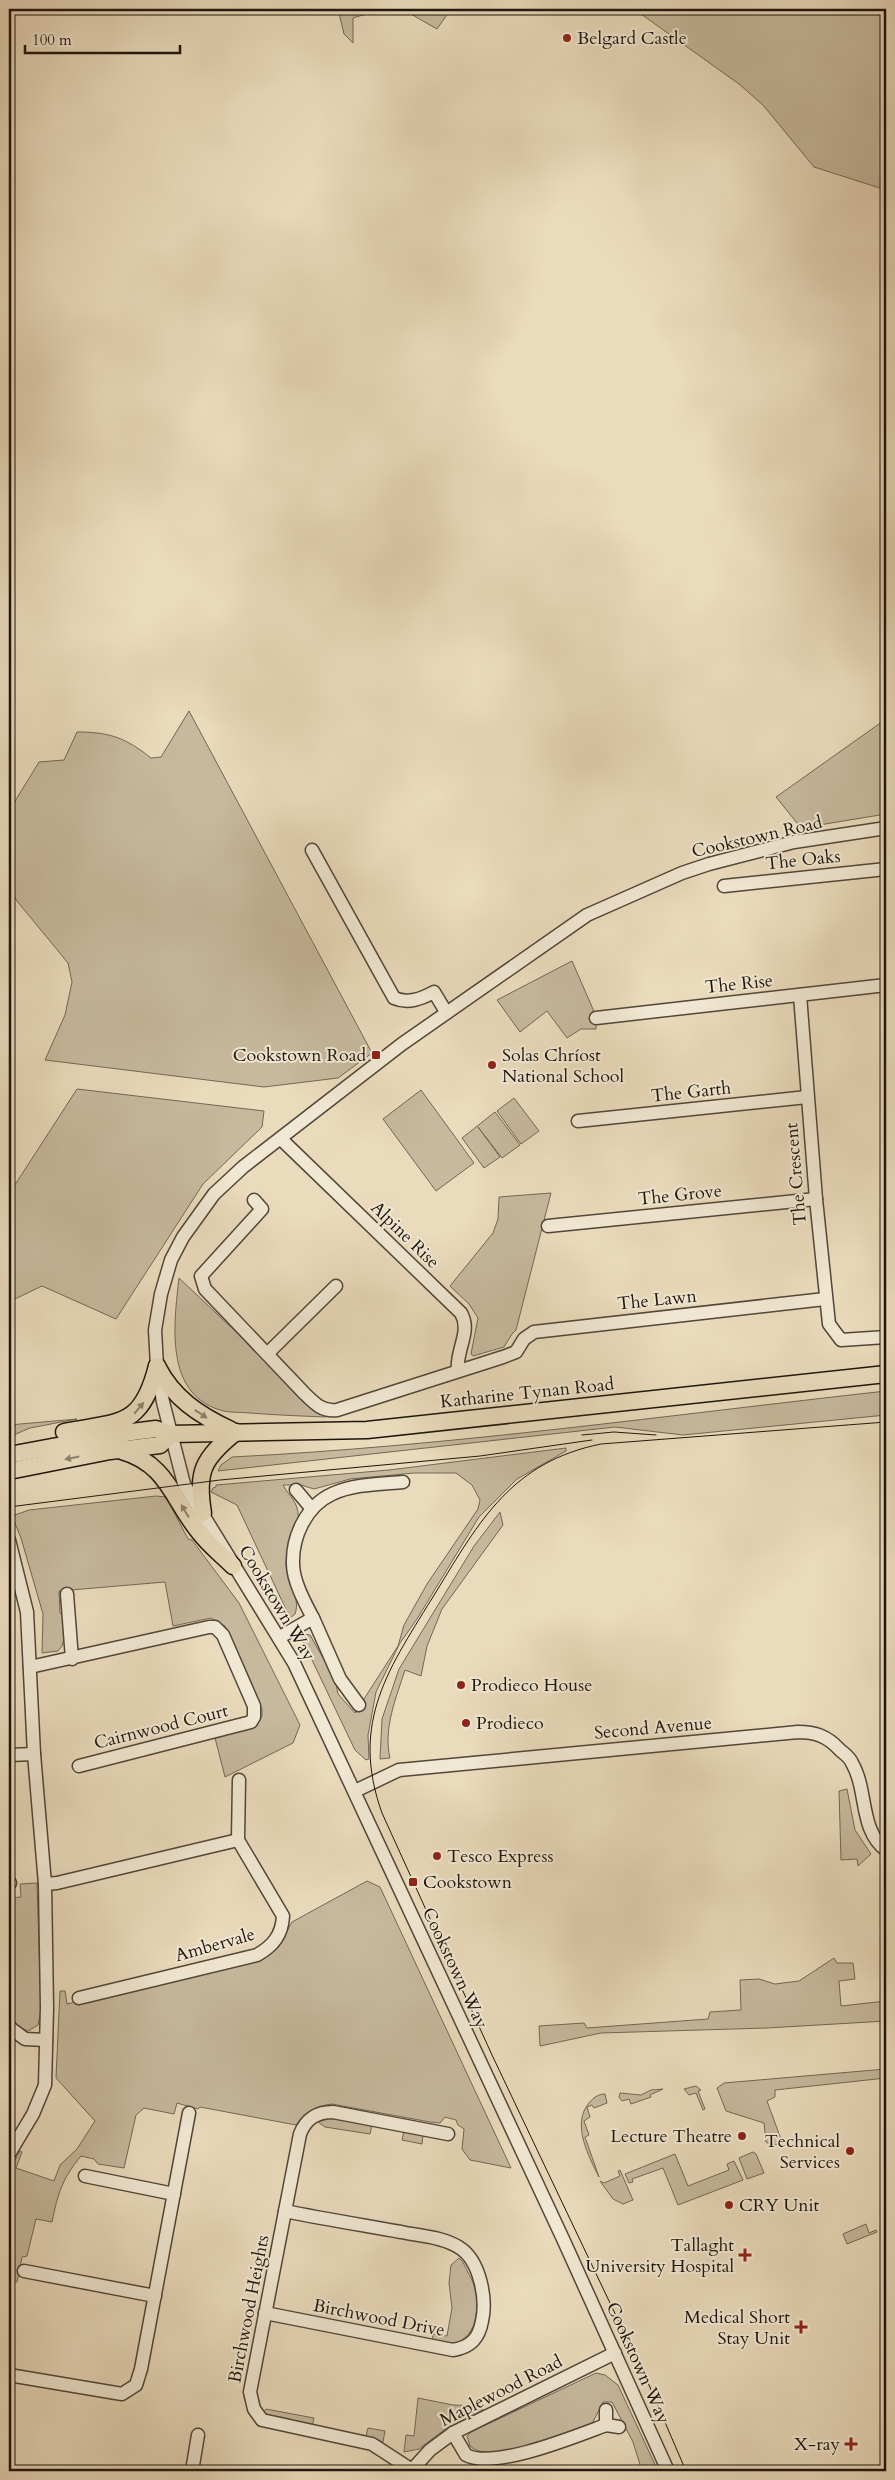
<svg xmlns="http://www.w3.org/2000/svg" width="895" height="2480" font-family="Cardo,serif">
<rect width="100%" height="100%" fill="#eadbbc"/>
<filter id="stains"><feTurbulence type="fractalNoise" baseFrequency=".004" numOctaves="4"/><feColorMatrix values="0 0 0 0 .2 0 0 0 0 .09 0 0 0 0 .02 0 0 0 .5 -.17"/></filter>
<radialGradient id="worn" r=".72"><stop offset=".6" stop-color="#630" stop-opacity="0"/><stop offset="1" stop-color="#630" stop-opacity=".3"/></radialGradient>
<!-- green -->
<g fill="#c7b99e" stroke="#726756">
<path d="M338 9H383L353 18V43L344 34Z"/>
<path d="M402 9H451L437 29Z"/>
<path d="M634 9H886V190L814 167 763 105 739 84Z"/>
<path d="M189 711 372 1053 338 1078 264 1087 45 1060 65 1015 72 982 68 963 17 901 9 887V811L39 762 64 760 77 732C110 732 126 738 151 758L161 757Z"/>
<path d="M886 719V814L801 828 776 797Z"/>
<path d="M572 961 596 1016V1029H581L567 1038 547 1011 520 1032 497 1000Z"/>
<path d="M77 1089 264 1111 262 1127 203 1184 116 1319 42 1286 15 1299 9 1308V1194Z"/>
<path d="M421 1090 474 1163 436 1191 383 1119Z"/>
<path d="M514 1098 539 1131 521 1144 497 1111Z"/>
<path d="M495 1112 520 1145 502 1158 478 1127 500 1157 484 1168 462 1138Z"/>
<path d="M551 1193 516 1330 512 1334 504 1347 473 1356 471 1354 478 1318 469 1304 450 1286 493 1233 498 1219 499 1197Z"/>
<path d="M179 1278 326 1417C301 1416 275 1415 250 1413 240 1412 229 1413 220 1410 164 1393 174 1323 179 1278Z"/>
<path d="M886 1391V1415L683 1435 615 1427 218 1471 221 1465 232 1457C451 1446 669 1415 886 1391Z"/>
<path d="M77 1419 30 1428 9 1437V1425Z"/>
<path d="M566 1448V1451L517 1479 479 1517 417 1619 400 1643 376 1692 368 1735 369 1759 366 1760 355 1750 301 1637 304 1634 310 1635 335 1679 338 1694 355 1713 398 1646 404 1625 427 1584 478 1509 480 1500 472 1485 456 1473H414L350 1479 314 1489 301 1485H283C287 1493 295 1500 297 1508 303 1526 285 1546 286 1565 287 1581 301 1598 295 1614L290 1618 237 1505 211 1492 213 1488 216 1487V1485L389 1470Z"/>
<path d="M156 1496 166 1497 188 1539 192 1540 239 1603 300 1725 293 1743 225 1777 215 1738 255 1727 262 1716V1709L225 1626 211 1618 173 1626 165 1582 59 1591 60 1613 63 1616 64 1638 62 1646 58 1651 42 1653 43 1614 21 1538 12 1516 29 1510Z"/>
<path d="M500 1512 503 1525 442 1609 427 1646 421 1676 405 1670C396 1698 383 1729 390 1758L380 1759 382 1719 399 1669 474 1546Z"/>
<path d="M847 1789 855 1830 871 1854 858 1866 857 1859 841 1860 839 1791Z"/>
<path d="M367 1881 380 1887 511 2168 470 2160 462 2149 464 2129 458 2125 456 2120 445 2117 440 2123 430 2122 332 2104C315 2106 307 2111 296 2125L200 2107 198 2109 177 2103 174 2114 144 2108 136 2115 124 2168 98 2164 94 2159 81 2156C62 2179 58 2193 52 2222L36 2219 27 2256 22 2257 17 2282 11 2281 9 2294V2171L20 2151 22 2152 16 2168 54 2181 60 2165 77 2149 95 2121 56 2078 60 1991H65L67 2004 264 1958 278 1948 292 1922Z"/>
<path d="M37 1883 41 2010 38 2025 28 2031 19 2027 9 2014V1898L21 1897 20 1884Z"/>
<path d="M834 1958 837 1963H853L855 1979 839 1981 841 2006 886 2001V2021L767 2028 601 2033 540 2046 539 2026 584 2023 587 2028 708 2019 710 2012 741 2010 740 1980 759 1979 775 1984 799 1981Z"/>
<path d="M886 2069V2078L775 2090V2097L767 2101 782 2142 773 2146 766 2142 764 2123 726 2111 717 2088 724 2083Z"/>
<path d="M696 2086 701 2090 698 2091 705 2109 703 2110 696 2093 689 2095 684 2089Z"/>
<path d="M663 2089 650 2095 651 2097 631 2104 629 2099 622 2101 619 2097 620 2093 641 2095 651 2090Z"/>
<path d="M605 2094 607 2103 594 2108 592 2105 587 2107 590 2117 584 2121 589 2135 585 2137 599 2177C589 2157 571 2124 589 2103 593 2098 598 2094 605 2094Z"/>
<path d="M331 2118 372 2125 370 2134 325 2127 318 2122Z"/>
<path d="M404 2131 423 2135 422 2144 402 2140Z"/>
<path d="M753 2152 756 2154 764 2173 747 2179 739 2158Z"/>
<path d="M675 2154 688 2186 729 2170 727 2164 734 2161 743 2180 678 2205 663 2168 632 2179 633 2182 629 2183 625 2174Z"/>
<path d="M620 2170 633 2200 623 2204 613 2199 600 2181 604 2183 620 2176 618 2171Z"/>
<path d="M866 2224 869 2233 876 2230 877 2232 847 2244 843 2234Z"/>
<path d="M459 2258C465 2263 467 2272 471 2278 481 2298 481 2339 451 2344 445 2345 438 2343 432 2342L433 2334 447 2336 452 2308 449 2283 451 2265Z"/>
<path d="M596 2373 605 2375 618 2385 658 2471H642L633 2442 612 2402H603L592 2424C568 2432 489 2466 470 2446L467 2436 471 2432Z"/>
<path d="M418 2398 453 2405 480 2406 483 2410 444 2430 419 2449 404 2452 406 2435 414 2436Z"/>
<path d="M266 2409 314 2418 312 2427 268 2417 263 2412Z"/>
<path d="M368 2428 385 2431 383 2442 366 2436Z"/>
</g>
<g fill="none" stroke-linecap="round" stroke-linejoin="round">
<defs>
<g id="minor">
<path d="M312 850 394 998C408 1004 421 999 434 992L446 1012"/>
<path d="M724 886 886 869"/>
<path d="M800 995 816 1199 829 1324 841 1340 886 1337"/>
<path d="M596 1018 886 985"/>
<path d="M578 1121 807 1097"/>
<path d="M281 1139 461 1313C472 1332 455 1351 458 1371"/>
<path d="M254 1200 262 1209 201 1276 205 1289 304 1393C314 1403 322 1412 337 1410L503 1357 516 1352 524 1339 534 1332 825 1299"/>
<path d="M548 1226 816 1199"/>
<path d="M267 1354 336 1286"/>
<path d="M296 1490 312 1509"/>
<path d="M9 1540 27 1612 34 1754 45 1884 47 2008 45 2085 33 2114 9 2154"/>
<path d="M67 1594 72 1659"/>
<path d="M313 1618 340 1679 359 1705"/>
<path d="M280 1637 313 1618C305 1603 293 1581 293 1564 292 1537 306 1506 332 1494 353 1484 380 1484 403 1482"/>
<path d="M30 1667 209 1627H215L223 1635 254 1706V1717L251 1722 79 1766"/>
<path d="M9 1755 34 1754"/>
<path d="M355 1791 399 1770 798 1732C815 1732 827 1736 839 1749 843 1753 850 1757 852 1763 868 1790 859 1830 886 1850"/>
<path d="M9 1883H10"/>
<path d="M45 1884 57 1883 238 1840"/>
<path d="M79 1998 257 1955C273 1946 282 1935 283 1916L238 1840 239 1780"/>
<path d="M9 2027 25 2039 46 2040"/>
<path d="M85 2176 174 2194"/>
<path d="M24 2271 155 2296"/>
<path d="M265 2313 453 2350C471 2347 479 2338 482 2321 487 2299 480 2261 460 2248 444 2237 420 2236 401 2232 362 2225 324 2219 285 2211"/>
<path d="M9 2375 122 2394 136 2385 141 2369 189 2113"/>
<path d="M606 2425 619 2427"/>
<path d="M453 2433 466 2455C494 2470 576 2436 606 2425V2410"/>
<path d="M412 2470 372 2444 262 2420 254 2409 250 2392 300 2134C306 2119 316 2112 333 2112L448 2134"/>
<path d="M192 2471 198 2435"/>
<path d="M411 2471 430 2450 453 2433 615 2353"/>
<path d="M668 2471 563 2239 294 1663 184 1484 163 1402 157 1366 155 1330 161 1294 171 1260 183 1237 214 1194 243 1167 402 1044 587 915 682 873 709 864 794 842 886 828"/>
</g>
<g id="major">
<path d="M157 1366C173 1398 199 1415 231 1430"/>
<path d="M64 1432C119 1421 141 1429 157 1366"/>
<path d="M122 1451C168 1464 173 1501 200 1533 209 1545 222 1555 233 1566"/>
<path d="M9 1455 132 1432 156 1429 171 1434 367 1430 886 1374"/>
<path d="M9 1471 110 1451 160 1445 171 1434"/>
<path d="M203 1513C196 1472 203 1458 236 1432"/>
</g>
</defs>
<!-- minor casing -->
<use href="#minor" stroke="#514639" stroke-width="15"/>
<!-- major casing -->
<use href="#major" stroke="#1e150d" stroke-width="19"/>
<!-- minor -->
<use href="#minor" stroke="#f1e8d3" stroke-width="12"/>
<!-- major -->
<use href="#major" stroke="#eadbbc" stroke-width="16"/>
<!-- tram -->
<g stroke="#1e150d" stroke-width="1">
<path d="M582 1435 614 1432 656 1435"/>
<path d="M9 1507 220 1480 480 1456 592 1440"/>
<path d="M686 2471 649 2385 492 2055 382 1813C349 1721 390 1667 436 1592 480 1520 512 1462 601 1444L886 1422"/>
</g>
</g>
<!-- one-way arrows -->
<defs><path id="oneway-solid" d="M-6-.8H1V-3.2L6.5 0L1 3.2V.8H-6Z" transform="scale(1.25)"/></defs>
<g fill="#8e826d">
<use href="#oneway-solid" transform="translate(139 1408) rotate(-50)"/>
<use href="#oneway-solid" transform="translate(201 1414) rotate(34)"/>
<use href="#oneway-solid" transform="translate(72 1458) rotate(169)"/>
<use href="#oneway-solid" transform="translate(185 1511) rotate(-121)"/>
</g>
<!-- markers -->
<g fill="#8f2418" stroke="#f1e8d3" stroke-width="2">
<circle cx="567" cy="38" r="5"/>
<rect x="371" y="1050" width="10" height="10" rx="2.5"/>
<circle cx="492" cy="1065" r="5"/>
<circle cx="461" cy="1685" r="5"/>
<circle cx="466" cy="1723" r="5"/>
<circle cx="437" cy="1856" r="5"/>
<rect x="408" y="1877" width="10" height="10" rx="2.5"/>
<circle cx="742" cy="2136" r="5"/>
<circle cx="850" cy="2151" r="5"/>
<circle cx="729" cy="2205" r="5"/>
<path d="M742.5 2247.5h5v5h5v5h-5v5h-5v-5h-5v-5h5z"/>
<path d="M798.5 2319.5h5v5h5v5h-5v5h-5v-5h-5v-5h5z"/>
<path d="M848.5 2436.5h5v5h5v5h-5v5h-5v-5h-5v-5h5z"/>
</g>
<g text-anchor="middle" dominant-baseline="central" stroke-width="4" stroke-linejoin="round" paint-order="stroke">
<!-- poi labels -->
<g font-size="18" fill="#1e150d" stroke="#f1e8d3" text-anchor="start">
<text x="577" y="38">Belgard Castle</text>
<text x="366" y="1055" text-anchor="end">Cookstown Road</text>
<text x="502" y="1055">Solas Chríost<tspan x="502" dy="21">National School</tspan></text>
<text x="471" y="1685">Prodieco House</text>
<text x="476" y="1723">Prodieco</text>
<text x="447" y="1856">Tesco Express</text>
<text x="423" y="1882">Cookstown</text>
<text x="732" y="2136" text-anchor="end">Lecture Theatre</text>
<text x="840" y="2141" text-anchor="end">Technical<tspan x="840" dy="21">Services</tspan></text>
<text x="739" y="2205">CRY Unit</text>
<text x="734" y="2245" text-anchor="end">Tallaght<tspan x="734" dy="21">University Hospital</tspan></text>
<text x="790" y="2317" text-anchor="end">Medical Short<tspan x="790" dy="21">Stay Unit</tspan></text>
<text x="840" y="2444" text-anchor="end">X-ray</text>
</g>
<!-- street labels -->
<g font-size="18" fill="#1e150d" stroke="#f1e8d3">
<text transform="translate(757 837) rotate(-13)">Cookstown Road</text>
<text transform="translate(803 860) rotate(-6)">The Oaks</text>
<text transform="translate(739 984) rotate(-6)">The Rise</text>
<text transform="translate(691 1092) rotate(-6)">The Garth</text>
<text transform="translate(796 1174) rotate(-95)">The Crescent</text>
<text transform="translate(680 1195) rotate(-6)">The Grove</text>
<text transform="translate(405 1235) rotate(44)">Alpine Rise</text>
<text transform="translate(657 1300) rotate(-6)">The Lawn</text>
<text transform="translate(527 1393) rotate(-6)">Katharine Tynan Road</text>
<text transform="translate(277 1603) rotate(59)">Cookstown Way</text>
<text transform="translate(161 1727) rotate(-14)">Cairnwood Court</text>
<text transform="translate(653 1728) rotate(-5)">Second Avenue</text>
<text transform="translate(215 1945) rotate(-16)">Ambervale</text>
<text transform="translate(455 1968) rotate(65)">Cookstown Way</text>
<text transform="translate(249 2309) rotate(-79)">Birchwood Heights</text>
<text transform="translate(379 2318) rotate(11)">Birchwood Drive</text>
<text transform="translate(638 2363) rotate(66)">Cookstown Way</text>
<text transform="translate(501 2391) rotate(-27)">Maplewood Road</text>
</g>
</g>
<!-- margin -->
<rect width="895" height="2480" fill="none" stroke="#eadbbc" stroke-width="30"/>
<rect x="10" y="10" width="875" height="2460" fill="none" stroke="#1e150d" stroke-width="2.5"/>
<rect x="15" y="15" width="865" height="2450" fill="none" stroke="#1e150d"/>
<!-- scale -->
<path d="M25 45v8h155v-8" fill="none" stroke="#1e150d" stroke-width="2.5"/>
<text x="32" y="45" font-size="15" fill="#1e150d" stroke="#f1e8d3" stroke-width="4" paint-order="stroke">100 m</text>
<rect width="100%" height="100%" filter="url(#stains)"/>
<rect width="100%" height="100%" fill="url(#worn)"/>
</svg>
